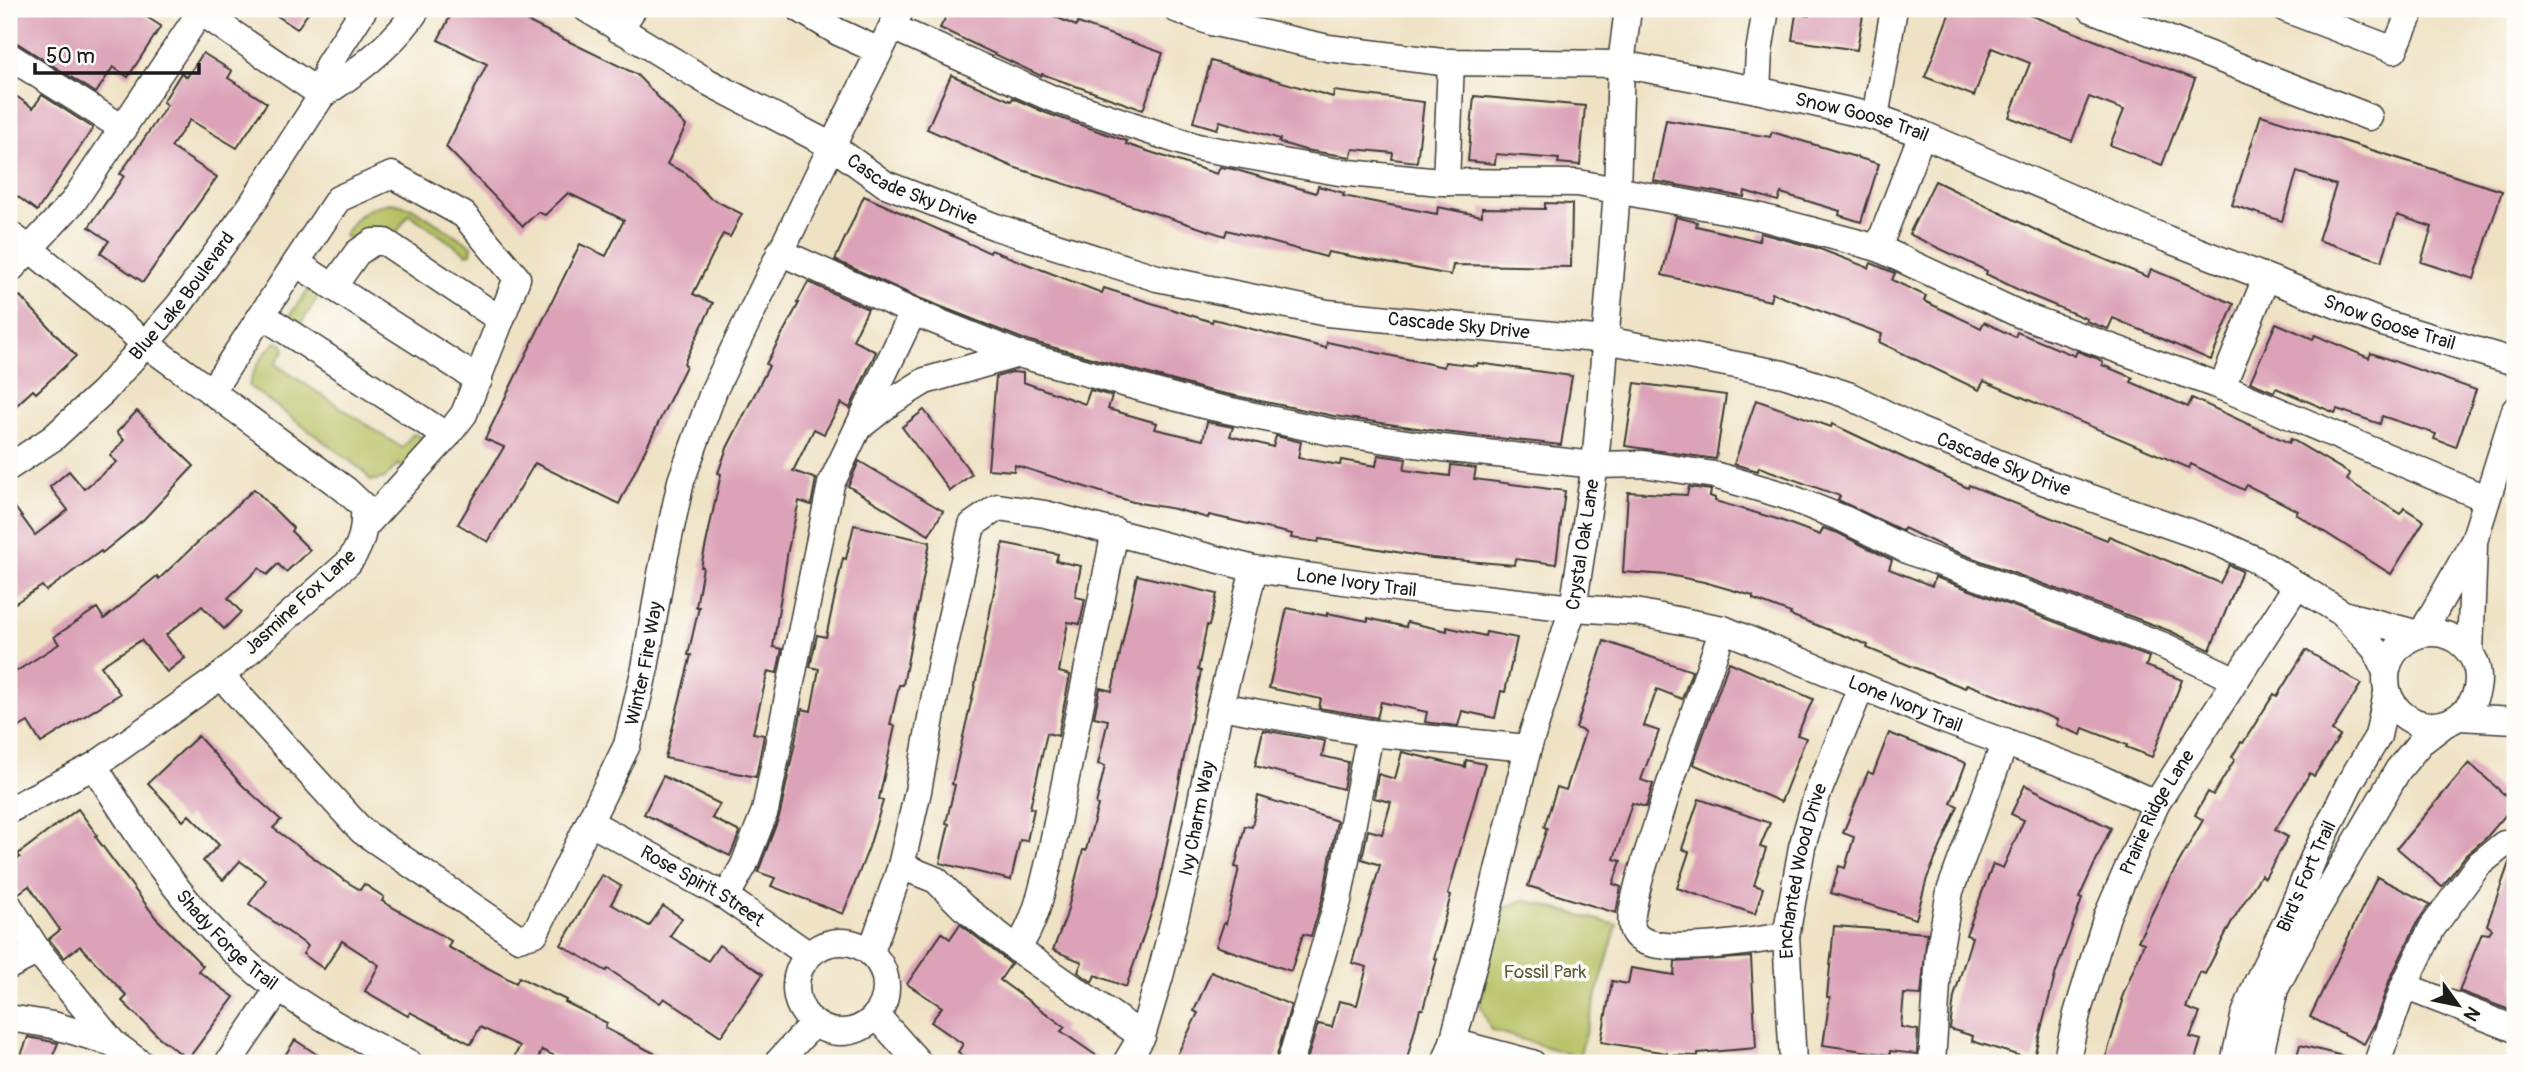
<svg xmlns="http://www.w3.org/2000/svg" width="2524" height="1072" font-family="Pangolin,sans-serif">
<rect width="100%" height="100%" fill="#fdfcf7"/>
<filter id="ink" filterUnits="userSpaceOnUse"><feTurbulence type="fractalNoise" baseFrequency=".0143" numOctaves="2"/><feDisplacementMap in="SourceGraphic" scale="14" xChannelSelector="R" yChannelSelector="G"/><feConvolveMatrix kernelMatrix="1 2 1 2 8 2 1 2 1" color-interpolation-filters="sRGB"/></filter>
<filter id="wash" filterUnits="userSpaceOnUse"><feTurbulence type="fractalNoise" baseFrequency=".00686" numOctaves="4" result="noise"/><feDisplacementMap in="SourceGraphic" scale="28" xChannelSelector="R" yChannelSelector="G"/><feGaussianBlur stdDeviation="1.57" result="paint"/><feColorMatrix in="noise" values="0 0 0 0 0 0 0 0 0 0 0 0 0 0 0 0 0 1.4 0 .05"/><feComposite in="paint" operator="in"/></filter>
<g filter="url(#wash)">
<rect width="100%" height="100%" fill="#efe2c4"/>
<!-- green -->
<g fill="#b5c062" stroke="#686e3f" stroke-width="2">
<path d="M392 203 412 208 472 246 471 253 467 254 409 214 395 235C380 227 362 225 351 240L344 236C356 215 368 205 392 203Z"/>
<path d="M314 288 320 294 302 322 295 323 290 319 292 312 309 289Z"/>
<path d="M276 342 282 344 285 349 275 364 402 448 413 434 422 437 421 449 406 470 398 464 385 478 371 481 362 470 249 386C253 368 263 354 276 342Z"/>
<path d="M1523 900 1617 925 1579 1057 1491 1030 1480 1004 1500 910Z"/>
</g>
<g id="blocks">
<!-- building -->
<g fill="#dca3b8">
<path d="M18 9H134L161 26 128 77 113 67 96 93 17 43 9 40V22Z"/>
<path d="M267 9H311L297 29Z"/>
<path d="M454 9H502L636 74 686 126 667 164 686 173 710 198 742 214 730 237 723 234 693 294 713 303 684 363 686 366 619 504 535 463 488 542 458 524 504 447 485 439 580 244 606 256 624 220 568 193 545 215 538 212 523 226 446 147 487 64 438 40Z"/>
<path d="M950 9H1038L1076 26 1078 23 1163 53 1143 110 1042 74 1041 76 940 28Z"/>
<path d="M1811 9H1864L1857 50 1792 40 1796 14 1809 16Z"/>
<path d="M1951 9H2014L2195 79 2162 165 2110 145 2124 110 2089 97 2072 141 2009 117 2030 63 1992 48 1974 96 1925 77Z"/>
<path d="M203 53 232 71 228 78 267 103 237 148 190 120 171 147 217 177 143 282 100 253 109 241 89 227 124 176 120 174 167 105 163 102 181 73 187 77Z"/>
<path d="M1211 61 1333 97 1334 91 1424 102 1417 162 1392 159 1393 153 1353 149 1351 157 1305 150 1278 142 1280 139 1220 121 1217 129 1193 122Z"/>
<path d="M951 75 1011 101 1013 98 1046 113 1127 141 1126 144 1217 174 1220 167 1233 169 1316 193 1318 186 1344 193 1343 196 1437 214 1438 207 1482 216V208L1545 209V203L1572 204 1571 267 1453 265 1451 275 1328 252 1326 257 1227 230 1225 236 1013 167 927 129Z"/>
<path d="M9 91 33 108 42 95 93 128 37 211 9 190Z"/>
<path d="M1474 96 1585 106 1580 165 1558 163 1559 159 1496 154 1495 164 1468 161Z"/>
<path d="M2261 115 2502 191 2474 279 2421 262 2432 227 2397 215 2382 261 2318 240 2336 185 2297 172 2282 221 2232 205Z"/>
<path d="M1666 120 1770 137 1772 132 1879 164 1861 222 1839 215 1840 211 1781 193 1778 201 1745 191 1744 197 1654 181Z"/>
<path d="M1935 181 2050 237 2148 277 2151 269 2234 304 2211 360 2113 318 2108 329 2086 321 2087 319 2027 294 1986 274 1987 271 1909 234Z"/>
<path d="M864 196 990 253 991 250 1102 293 1104 288 1212 322 1213 319 1326 348 1327 342 1444 367 1445 362 1477 366 1478 363 1572 376 1561 445 1444 432 1334 416 1207 390 1023 339 919 298 835 260Z"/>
<path d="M1676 217 1697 222 1696 226 1759 241 1760 233 1817 248 1869 268 1871 263 1892 272 1895 273 1892 280 1926 296 1924 301 1981 328 1984 322 2015 337 2017 332 2075 356 2077 351 2096 358 2103 362 2102 365 2133 378 2131 382 2188 407 2192 398 2289 443 2291 439 2350 474 2347 480 2400 514 2404 508 2424 521 2391 574 2296 514 2298 511 2247 485 2244 490 2191 464 2189 468 1984 381 1979 390 1879 342 1882 334 1772 293 1770 301 1662 275Z"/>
<path d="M808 282 868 309 853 340 876 352 850 408 841 403 824 434 814 429 793 471 816 479 811 505 799 501 788 550 773 647 782 649 777 673 768 671 753 733 764 735 756 777 665 758 691 655H688L699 607H696L703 567H701L721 474 718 473 727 448 769 366 766 364 799 303H797Z"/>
<path d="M20 296 76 356 36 393 33 390 9 412V307Z"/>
<path d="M2276 323 2313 339 2315 335 2369 358 2371 353 2476 390 2456 447 2434 439 2436 434 2382 416 2380 424 2337 409 2335 413 2276 388 2274 392 2250 382Z"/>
<path d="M1012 372 1023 373V382L1085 404 1090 390 1112 396 1108 409 1157 423 1155 429 1203 440 1207 422 1233 427 1230 436 1273 447 1276 436 1301 442 1298 458 1340 465 1341 460 1376 466 1378 455 1406 459 1404 470 1450 476 1451 465 1476 468 1474 479 1565 491 1556 564 1515 559 1514 565 1432 558 1319 539 1318 542 1291 538 1292 534 1209 515 1208 518 1175 509 1133 502 1015 465 1014 471 988 469 996 377Z"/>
<path d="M1635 383 1726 395 1716 459 1625 446Z"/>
<path d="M1756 400 1831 427 1832 424 1968 488 1969 485 2107 540 2109 536 2220 583 2229 565 2242 571 2210 650 2170 631 1946 548 1904 528 1903 531 1838 500 1840 496 1759 467 1758 471 1734 464Z"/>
<path d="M924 410 972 474 950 491 902 427Z"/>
<path d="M137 411 194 466 144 519 102 553 101 551 46 591 42 586 9 607V499L35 535 68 510 50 487 69 471 84 489 117 462 110 456 124 440 117 432Z"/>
<path d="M859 461 943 511 929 535 848 486Z"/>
<path d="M1689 487 1711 490 1710 496 1715 498V501L1777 519 1820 535 1823 528 1838 533 1892 560 1889 569 1932 586 1935 577 2149 657 2146 666 2182 680 2152 757 2126 747 2127 745 2083 728 2081 735 2056 725 2058 720 1967 684 1965 688 1935 676 1867 648 1868 645 1790 615 1791 613 1753 599V596L1704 582 1669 575 1623 572 1628 492 1687 495Z"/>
<path d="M254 489 293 528 291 531 310 550 286 572 278 564 267 575 259 568 228 598 241 612 224 629 202 606 166 635 185 658 167 672 141 640 101 666 120 694 41 743 28 722 9 733V676L59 644 54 637 97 608 104 619 157 576 159 579Z"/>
<path d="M854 525 930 542 903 685H899L890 725 895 726 879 799 883 801 869 847 843 914 771 886 775 878 758 872 780 814 802 709 811 711 819 669 810 667 817 635 826 637 843 558 846 559Z"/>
<path d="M1003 543 1058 554 1056 561 1081 566 1075 597 1085 599 1080 624 1068 622 1059 672 1070 675 1058 736 1047 733 1030 808 1034 809 1027 841 1020 840 1011 880 940 863 949 824 946 823 955 785 952 784 982 655Z"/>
<path d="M1137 575 1217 594 1209 626 1207 625 1198 670 1201 671 1156 899 1126 987 1095 975 1092 982 1078 972 1082 962 1053 950 1066 916 1083 850H1086L1098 805 1096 804 1105 766 1098 764 1108 720 1094 717 1100 688 1112 691Z"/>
<path d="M1287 608 1327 616V613L1368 621V618L1406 627 1407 622 1447 631V627L1485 636 1486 632 1517 638 1505 692 1501 691 1495 718 1462 711 1458 726 1431 723 1425 722 1427 712 1381 702 1377 718 1372 717 1319 708 1321 699 1269 688Z"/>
<path d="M1604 641 1692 671 1682 699 1657 689 1644 726 1659 731 1641 780 1653 784 1646 807 1632 803 1614 859 1621 861 1613 884 1621 887 1616 913 1528 886 1547 828 1544 827 1557 787 1566 790 1585 732 1576 728Z"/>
<path d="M2306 650 2361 684 2332 731 2340 736 2314 776 2310 773 2275 830 2288 837 2265 878 2261 875 2231 923 2205 974 2200 972 2186 1008 2200 1013 2190 1037 2201 1040 2194 1063H2104L2123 1001 2121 1000 2144 943 2138 941 2166 885 2203 820 2195 815 2208 792 2213 795 2235 759 2232 757 2241 742 2243 743 2274 694 2277 696Z"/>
<path d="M1729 662 1813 699 1797 735 1806 738 1781 802 1693 764Z"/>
<path d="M1263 730 1325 741 1322 756 1348 762 1343 789 1255 766Z"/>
<path d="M1889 733 1966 763 1951 803 1958 806 1927 878 1916 919 1831 893 1839 866 1845 868 1854 837 1843 833 1868 772 1873 774Z"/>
<path d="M198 736 242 785 281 820 273 828 344 880 360 890 364 884 384 897 382 901 451 941 448 947 516 983 519 977 566 1000 565 1002 607 1023 605 1028 673 1063H570L542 1050 536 1063H511L520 1046 480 1027 471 1044 410 1012 408 1016 365 991 379 965 342 941 324 969 303 954 308 946 249 904 266 880 240 861 223 880 203 861 219 845 189 815 183 821 148 783Z"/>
<path d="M1402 752 1465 767 1466 760 1485 764 1448 894 1451 895 1434 958 1437 959 1423 1009H1420L1406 1063H1306L1318 1024 1332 1027 1339 1001 1357 1005 1367 967 1352 963 1380 865 1362 859 1368 830 1382 834 1391 802 1374 798 1378 774 1395 779Z"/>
<path d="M2469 763 2515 804 2486 838 2466 855 2442 887 2397 848Z"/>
<path d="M663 776 720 804 712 818 740 832 730 856 644 814Z"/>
<path d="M2025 785 2111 828 2079 898 2082 899 2056 972 2033 1060 1972 1041 1973 1036 1950 1029 1954 997 1972 937 1966 935 1993 864 2003 868 2024 820 2011 814Z"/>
<path d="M1258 796 1337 821 1323 897 1311 936 1303 934 1291 971 1216 946 1224 923 1226 924 1239 868 1235 867 1245 826 1252 827Z"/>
<path d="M1699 799 1770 823 1760 847 1766 849 1754 885 1763 888 1755 914 1677 888 1689 852 1682 849Z"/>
<path d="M78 809 97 835 95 836 156 918 203 966 198 971 234 997 188 1059 160 1038 122 1001 127 996 80 946 64 958 49 939 60 930 29 886 19 893 9 880V866L20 857 18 854Z"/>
<path d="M2510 860H2515V1012L2459 991 2482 933 2489 934 2492 929 2487 925Z"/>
<path d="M602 875 621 886 611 904 649 926 663 906 682 918 670 936 708 961 719 945 763 974 721 1036 664 998 660 1003 608 969 606 971 561 945Z"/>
<path d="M2377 877 2430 904 2418 921 2390 979 2374 1025 2364 1044 2310 1017Z"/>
<path d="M960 924 1011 964 1000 980 1065 1027 1061 1031 1107 1063H974L958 1052 963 1044 931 1022 942 1007 907 984 942 933 950 939Z"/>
<path d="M1834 926 1927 933 1921 995 1904 994 1901 1027 1918 1030 1917 1054 1890 1051V1055L1823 1045 1830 997H1827Z"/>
<path d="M1751 957 1756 1048 1698 1053V1056L1667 1055V1053L1601 1042 1612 981 1628 984 1631 968 1674 975 1675 962Z"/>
<path d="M1211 972 1291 1005 1275 1063H1188L1176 1057 1198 1013 1194 1011Z"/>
<path d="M28 1037 58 1043 50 1063H18Z"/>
<path d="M295 1040 330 1063H280Z"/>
<path d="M2300 1045 2347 1057 2346 1063H2295Z"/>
</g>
</g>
</g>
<g filter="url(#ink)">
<use href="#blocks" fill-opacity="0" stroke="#3c3a35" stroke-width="2"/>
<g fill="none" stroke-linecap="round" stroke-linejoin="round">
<defs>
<g id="minor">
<path d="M197 9 322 95"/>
<path id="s1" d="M587 9 708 82 832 146 885 184 996 227 1157 278 1327 313 1606 340 1783 374 1848 395 1918 430 2037 479 2217 542 2256 560 2342 613 2375 649 2386 672"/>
<path d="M800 9 838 32 879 51"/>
<path id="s2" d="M1176 9 1211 22 1328 48 1442 62 1621 64 1757 90 1875 117 1922 134 2167 239 2383 323 2515 362"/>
<path d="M2091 9 2369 117"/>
<path d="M2286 9 2394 50 2412 9"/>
<path d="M892 27 1051 98 1197 147 1339 172 1440 182 1578 183 1757 216 1878 248 2019 314 2222 387 2487 499"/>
<path d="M619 30 633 9"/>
<path d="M9 56 124 129"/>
<path d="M1757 90 1759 52 1766 9"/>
<path d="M322 95C356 73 395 44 417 9"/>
<path d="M1875 117 1894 9"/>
<path d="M1446 182 1451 62"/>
<path d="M9 234 30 249 146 344 346 490 364 507C365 530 362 545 348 563L221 676 94 766 9 810"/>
<path d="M1878 248 1922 134"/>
<path d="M780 252 913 312 1018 354 1203 405 1331 432 1442 448 1595 465 1643 464 1714 475 1783 495 1844 519 1909 551 2164 646 2236 680"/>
<path d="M296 263 479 380"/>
<path d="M9 271 73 202 201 11"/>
<path d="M333 287 357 253 373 242H385L501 320"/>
<path d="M262 315 447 436"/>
<path d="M2222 387 2266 278"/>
<path d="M211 392 338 199 392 175 464 215 517 278 464 414 447 436 365 526"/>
<path d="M863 424 891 402 925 381 1018 354"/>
<path id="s3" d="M9 467 53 438 104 391 179 305 252 204 322 95 328 65 364 9"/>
<path d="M2343 614 2419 634"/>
<path d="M1723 629C1701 693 1678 757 1658 821 1650 847 1640 872 1635 898 1633 909 1628 925 1635 934 1652 959 1759 940 1786 936"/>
<circle cx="2432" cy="679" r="46"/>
<path d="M2422 633 2474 541 2515 410"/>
<path d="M2470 652 2474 546"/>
<path id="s4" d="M221 676 362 831 519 938 535 933 627 745 645 668 661 574 681 481 714 390 832 146 901 9"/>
<path d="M1220 706 1370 733 1528 748"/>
<path d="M2459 717 2515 720"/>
<path id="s5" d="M94 766C133 827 171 889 223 941 273 993 345 1032 409 1063"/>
<path id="s6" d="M591 823 726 897 809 955"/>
<path d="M901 866 936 880 963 907 1017 949 1142 1036"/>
<path d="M726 897 744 865 765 811 831 484 913 312"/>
<path d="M9 906 38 951 113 1043"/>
<circle cx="841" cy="987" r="45"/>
<path d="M1017 949C1036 922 1042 890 1050 858L1115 531"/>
<path id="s7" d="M871 952 901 866 918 791 941 662 972 525 998 507 1045 514 1254 569 1403 589 1573 608 1635 612 1723 629 1946 721 2091 774 2156 804"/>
<path d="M9 966 38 951"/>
<path d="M2404 986 2515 1029"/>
<path d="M876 1015 919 1063"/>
<path d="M9 1018 53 1025 113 1043 140 1063"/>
<path d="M1453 1042 1532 1063"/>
<path d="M228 1063 279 988"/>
<path d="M777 1063 814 1023"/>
<path id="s8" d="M1126 1063 1142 1036 1160 976 1188 866 1220 706 1254 569"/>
<path d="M1290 1063 1338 901 1370 733"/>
<path id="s9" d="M1445 1063 1453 1042 1492 895 1528 748 1573 608 1595 465 1602 384 1617 190 1621 64 1628 9"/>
<path id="s10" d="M1793 1063 1786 936 1802 847 1817 795 1861 687"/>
<path d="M1932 1063 1939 953 1950 891 2005 742"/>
<path id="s11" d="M2066 1063 2077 1014 2107 916 2156 804 2297 585"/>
<path id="s12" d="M2234 1063 2244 1017 2257 983 2287 921 2314 857 2349 784 2378 736 2387 693"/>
<path d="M2258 1063 2275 989 2309 923 2398 770 2420 743 2446 723"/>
<path d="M2377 1063 2404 986 2432 928 2478 865 2504 844 2515 845"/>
</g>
</defs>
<!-- minor casing -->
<use href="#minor" stroke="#3c3a35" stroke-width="29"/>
<!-- minor -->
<use href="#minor" stroke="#fff" stroke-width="26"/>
</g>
</g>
<g text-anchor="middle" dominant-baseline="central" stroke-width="7" stroke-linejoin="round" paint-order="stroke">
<!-- street labels -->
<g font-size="19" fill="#1c1c1c" stroke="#fdfcf7">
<text stroke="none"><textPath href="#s2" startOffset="698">Snow Goose Trail</textPath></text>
<text stroke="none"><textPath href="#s1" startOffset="373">Cascade Sky Drive</textPath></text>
<text stroke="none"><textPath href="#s3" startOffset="245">Blue Lake Boulevard</textPath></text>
<text stroke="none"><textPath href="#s2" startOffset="1265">Snow Goose Trail</textPath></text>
<text stroke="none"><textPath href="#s1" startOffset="940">Cascade Sky Drive</textPath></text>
<text stroke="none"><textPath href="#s1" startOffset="1507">Cascade Sky Drive</textPath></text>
<text stroke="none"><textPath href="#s9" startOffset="537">Crystal Oak Lane</textPath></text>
<text stroke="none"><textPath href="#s7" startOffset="838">Lone Ivory Trail</textPath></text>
<text transform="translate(300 602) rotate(-43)">Jasmine Fox Lane</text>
<text stroke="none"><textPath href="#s4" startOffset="709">Winter Fire Way</textPath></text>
<text stroke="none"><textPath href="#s7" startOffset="1405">Lone Ivory Trail</textPath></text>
<text stroke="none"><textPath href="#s11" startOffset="268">Prairie Ridge Lane</textPath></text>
<text stroke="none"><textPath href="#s8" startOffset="256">Ivy Charm Way</textPath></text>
<text stroke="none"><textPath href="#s10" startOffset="194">Enchanted Wood Drive</textPath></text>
<text stroke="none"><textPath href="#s12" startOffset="201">Bird's Fort Trail</textPath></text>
<text stroke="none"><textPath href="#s6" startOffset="128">Rose Spirit Street</textPath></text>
<text stroke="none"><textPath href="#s5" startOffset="220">Shady Forge Trail</textPath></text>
</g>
<!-- park labels -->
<g font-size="19" fill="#595e38" stroke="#fdfcf7">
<text x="1545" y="972">Fossil Park</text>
</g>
</g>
<!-- margin -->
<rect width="2524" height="1072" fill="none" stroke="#fdfcf7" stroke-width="35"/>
<!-- north arrow -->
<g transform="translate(2458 1005) rotate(123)" stroke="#fdfcf7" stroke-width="5" paint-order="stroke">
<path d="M0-5L12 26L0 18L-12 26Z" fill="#1c1c1c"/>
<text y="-10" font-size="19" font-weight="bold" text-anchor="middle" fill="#1c1c1c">N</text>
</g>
<!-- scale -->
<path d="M35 63v10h164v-10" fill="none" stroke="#1c1c1c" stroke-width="3.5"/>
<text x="46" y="63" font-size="21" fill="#1c1c1c" stroke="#fdfcf7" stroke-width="5" paint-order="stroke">50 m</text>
</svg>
